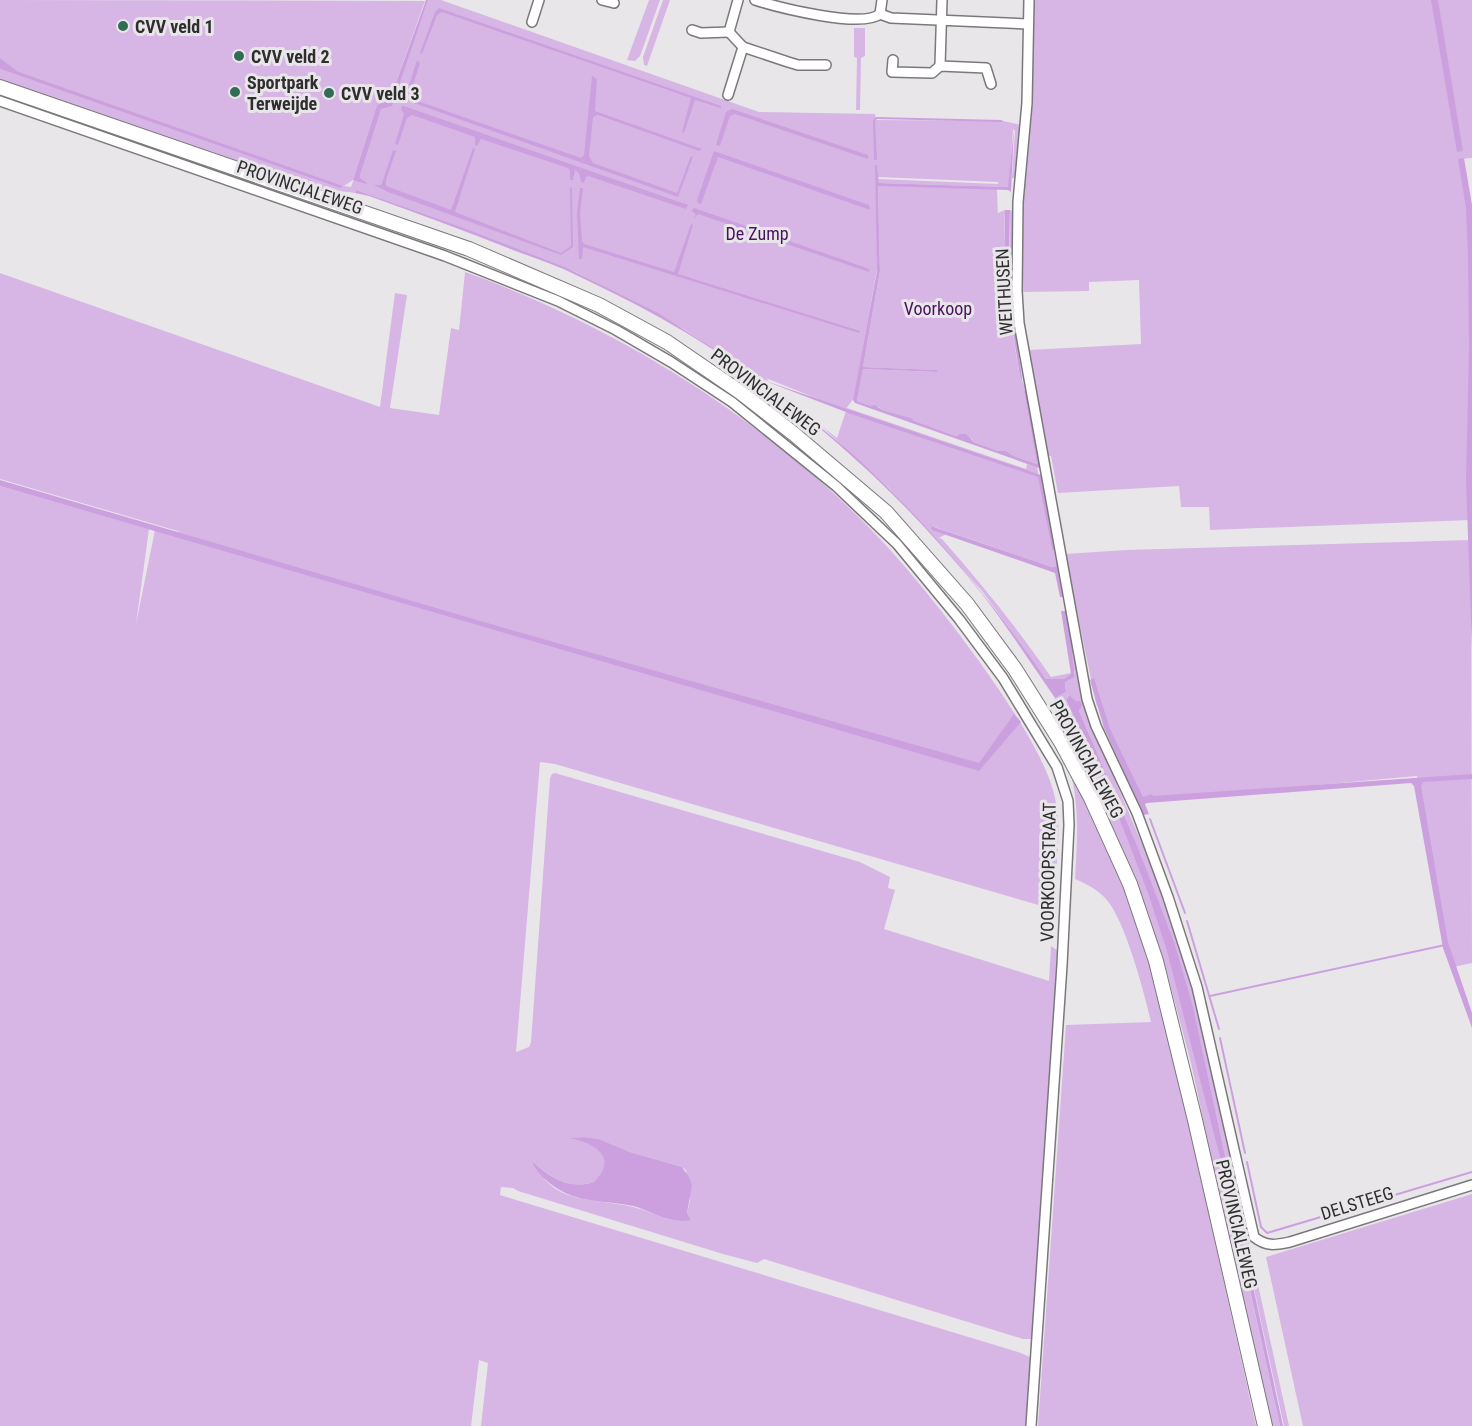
<svg xmlns="http://www.w3.org/2000/svg" width="1472" height="1426" font-family="'Roboto Condensed',sans-serif">
<rect width="100%" height="100%" fill="#e9e6ea"/>
<!-- green -->
<g fill="#d7b6e6" fill-rule="evenodd">
<path d="M0 0 425 1 390 99 377 105 353 180 344 186 351 187 380 106 391 100 428 0H441L759 112 875 114 876 120 1003 121 1021 125 1016 178H1012L1015 131 1013 129 1009 187 879 183 878 179 998 184V182L878 177 877 165V269L854 398 845 410 766 378 769 381 760 379 837 438 847 408 1026 469 1027 464 1037 467 1052 550 1054 551 1042 481 1046 482 1066 598 1063 597 1056 559V566L1052 567 932 526 946 534 939 538 942 539C981 583 1018 629 1051 677L1071 673V676L1064 679H1046L982 591 888 487 819 424 757 378 684 329 576 272 356 190 355 193 301 186 0 80V69L342 186 0 65Z"/>
<path d="M649 0H660L640 56 635 61 627 60Z"/>
<path d="M663 0H670L647 66 644 65 643 57Z"/>
<path d="M1034 0H1472V158L1461 159 1470 204 1469 461H1472V478H1469L1470 520 1210 530 1209 507H1181L1179 486 1058 493 1051 456H1048L1055 492H1052L1029 350 1141 344 1139 280 1089 282V291L1021 292V208L1030 129Z"/>
<path d="M854 28H865V56L861 58 860 110H856L857 58 854 57Z"/>
<path d="M878 185 997 189 998 216V213L1005 210C1002 267 1010 320 1020 376L1022 383 1024 384 1009 280 1010 210 1014 212 1011 262 1014 306 1042 465 1024 391 1037 464 1014 456 1006 451H998L974 442 972 439 960 434 956 436 913 421 910 418 881 410 879 407 871 406 857 401 863 369 936 372V370L863 367 880 271Z"/>
<path d="M465 272C622 328 780 428 892 552 924 588 953 625 981 664 1005 698 1047 758 1055 798 1063 833 1055 873 1052 909L555 764 540 762 516 1052 529 1047 531 1042 550 778 552 774 555 773 860 862 890 877 888 888 895 890 884 929 1049 981 1051 946 1061 953 1033 1339H1023L764 1259 757 1263 723 1254 518 1191 513 1188 501 1187 500 1195 1021 1353 1032 1358 1027 1426H481L488 1363 479 1360 471 1426H0V486L149 529 136 624 155 530 181 532 0 479V273L380 407 395 293 407 295 390 408 439 415 451 328 459 330ZM585 1137 599 1139 630 1152 682 1167 686 1170 690 1200 687 1213 691 1220C684 1220 674 1221 668 1219 656 1215 645 1210 633 1207 592 1197 555 1206 533 1162 553 1178 565 1190 594 1182 620 1156 595 1145 572 1138Z"/>
<path d="M1471 540 1472 963 1453 967 1447 948 1417 776 1139 801 1096 703 1065 554 1126 550Z"/>
<path d="M1068 610 1087 714 1167 903 1195 997 1289 1426H1284L1193 1010 1141 855 1079 711 1080 708 1077 702 1068 695 1066 701 1126 827 1155 898 1217 1143 1280 1426H1269L1191 1063 1166 969 1133 876 1059 727 1054 706 1055 698 1066 692 1065 682 1075 674 1071 655 1073 649 1066 611Z"/>
<path d="M1070 771 1121 878 1160 995 1256 1426H1038L1066 1025 1151 1022C1144 992 1125 920 1106 899 1098 890 1087 884 1075 879 1077 843 1080 807 1070 771Z"/>
<path d="M1472 1194V1426H1303L1266 1257Z"/>
</g>
<!-- water -->
<g fill="#cca0df">
<path d="M426 0H428L392 106 381 109 360 175V178L367 183 366 184 353 180 377 105 390 99Z"/>
<path d="M1431 0H1438L1463 151 1457 152Z"/>
<path d="M439 8 721 106V108L695 100 684 133 682 132 691 98 442 12 437 15 422 54 420 53 435 12Z"/>
<path d="M0 58 17 71 343 186 340 188 0 69Z"/>
<path d="M417 60 420 63 410 95 412 99 581 158 584 155 592 76 597 79 595 111 702 149 699 151 598 115 593 117 589 156 593 163 677 193 691 156 693 157 678 197 411 102 406 99V95Z"/>
<path d="M402 106H404L688 205 686 209 588 176 586 177 584 183 581 182 579 173 575 170 573 180H570V171L568 168 481 139 477 146 475 145V137L412 115 407 118 398 145 395 144 404 114 401 109Z"/>
<path d="M732 109 868 155V159L735 114 730 116 720 146 716 145 726 112Z"/>
<path d="M876 117 1002 120 1003 122 877 119 875 121 877 160H874L873 120Z"/>
<path d="M1014 128 1011 192 1008 190 878 186 880 271 863 367 937 370V372L863 369 857 401 871 406 875 405 882 410 911 418 914 421 956 436 960 434H966L974 442 998 451H1006L1014 456 1037 464 1024 391H1026L1041 466 1039 468 855 403 853 400 877 271 875 165H877L879 183 1008 187Z"/>
<path d="M473 148 475 149 455 212 561 253 571 246 570 187 572 188 573 247 561 255 388 192 374 185H381L382 183 393 150 396 151 386 180V186L451 210Z"/>
<path d="M714 151 869 205 870 210 718 157 701 204 698 203 697 200Z"/>
<path d="M1464 158 1472 205V649L1466 480 1469 348 1468 257 1466 208 1458 159Z"/>
<path d="M580 188H583L580 213 582 241 584 244 674 272 691 224 693 225 678 274 860 331 859 333 583 247 582 259H579L577 213Z"/>
<path d="M356 190 466 229 567 268 658 313 716 350 757 378 1041 475 1055 551 1052 550 1038 477 851 414 760 379C791 406 825 429 856 457 928 523 990 599 1046 679H1064L1071 674 1061 611H1066L1073 650C1070 659 1076 668 1074 677L1065 682 1066 692 1055 698C1031 663 1008 628 982 594 896 485 778 383 657 316 630 301 603 288 576 275 556 265 534 258 513 250 465 231 417 213 369 196L355 193Z"/>
<path d="M694 208 867 268 870 270 869 272 698 214 693 219 696 214 691 211Z"/>
<path d="M1005 210H1010L1008 277 1023 385 1020 376 1004 277Z"/>
<path d="M0 480 501 627 979 763 1014 714 1021 722 979 771 0 486Z"/>
<path d="M931 526 1052 567 1056 566V559L1063 597H1060L1055 573 932 530Z"/>
<path d="M1094 678 1110 729 1143 797 1152 794 1153 796 1472 774V779L1423 782 1421 786 1448 942 1472 1013V1028L1443 948 1414 786 1411 783 1147 803 1145 804 1149 814 1144 815 1104 728 1090 680Z"/>
<path d="M1069 695 1076 701H1080L1082 705 1079 711 1139 850 1175 945 1193 1007 1283 1426H1280L1224 1173 1167 951 1147 890 1109 792 1066 700Z"/>
<path d="M585 1137 599 1139 630 1152 682 1167 689 1177 692 1185 687 1213 691 1220C671 1225 652 1211 633 1206 605 1200 577 1204 552 1185 543 1178 536 1172 532 1161 551 1178 567 1190 594 1182 620 1156 593 1143 569 1138Z"/>
</g>
<g fill="none" stroke-linecap="round" stroke-linejoin="round">
<!-- stream -->
<g stroke="#cca0df" stroke-width="2">
<path d="M1150 819 1185 913"/>
<path d="M1187 921 1219 1029"/>
<path d="M1210 996 1445 945"/>
<path d="M1220 1038 1245 1153"/>
<path d="M1247 1162 1261 1227 1267 1233 1472 1172"/>
</g>
<defs>
<g id="minor">
<path d="M602 0 614 3"/>
<path d="M738 0 729 32 743 47 788 62 798 65H826"/>
<path d="M755 0C777 7 862 29 880 14"/>
<path d="M1029 0 1027 103 1018 202 1017 291 1019 323 1087 699 1096 726 1137 813 1168 897 1197 987 1254 1237C1267 1247 1275 1245 1290 1242L1472 1185"/>
<path d="M880 14 891 18 1028 24"/>
<path d="M880 14 882 0"/>
<path d="M532 22 539 0"/>
<path d="M692 30 701 33 729 32"/>
<path d="M893 60 892 72 932 73 940 66 986 68 991 84"/>
<path d="M940 66 942 0"/>
<path d="M728 95 743 47"/>
<path d="M0 101 445 256 558 301 616 330 671 362 732 402 836 486 897 544 959 619 1003 678 1057 767 1068 801 1069 825 1062 965 1031 1426"/>
</g>
<path id="highway" d="M0 87 469 249 599 305 667 342 740 392 794 434 886 512 967 604 1015 669 1061 742 1091 798 1130 884 1156 961 1195 1120 1265 1426"/>
</defs>
<!-- minor casing -->
<use href="#minor" stroke="#7b787c" stroke-width="12"/>
<!-- highway casing -->
<use href="#highway" stroke="#7b787c" stroke-width="16"/>
<!-- minor -->
<use href="#minor" stroke="#fff" stroke-width="9"/>
<!-- highway -->
<use href="#highway" stroke="#fff" stroke-width="14"/>
</g>
<!-- markers -->
<g fill="#326c54" stroke="#e9e6ea" stroke-width="2">
<circle cx="123" cy="26" r="6"/>
<circle cx="239" cy="56" r="6"/>
<circle cx="235" cy="92" r="6"/>
<circle cx="329" cy="93" r="6"/>
</g>
<g text-anchor="middle" dominant-baseline="central" stroke-width="6" stroke-linejoin="round" paint-order="stroke">
<!-- poi labels -->
<g font-size="18" font-weight="bold" fill="#2f2e2f" stroke="#e9e6ea" text-anchor="start">
<text x="135" y="26">CVV veld 1</text>
<text x="251" y="56">CVV veld 2</text>
<text x="247" y="82">Sportpark<tspan x="247" dy="21">Terweijde</tspan></text>
<text x="341" y="93">CVV veld 3</text>
</g>
<!-- street labels -->
<g font-size="18" fill="#2f2e2f" stroke="#e9e6ea">
<text transform="translate(300 187) rotate(19)">PROVINCIALEWEG</text>
<text transform="translate(1004 292) rotate(-93)">WEITHUSEN</text>
<text transform="translate(766 392) rotate(37)">PROVINCIALEWEG</text>
<text transform="translate(1087 759) rotate(61)">PROVINCIALEWEG</text>
<text transform="translate(1048 872) rotate(-89)">VOORKOOPSTRAAT</text>
<text transform="translate(1357 1203) rotate(-17)">DELSTEEG</text>
<text transform="translate(1237 1224) rotate(77)">PROVINCIALEWEG</text>
</g>
<!-- park labels -->
<g font-size="18" fill="#49125d" stroke="#e9e6ea">
<text x="757" y="233">De Zump</text>
<text x="938" y="308">Voorkoop</text>
</g>
</g>
</svg>
